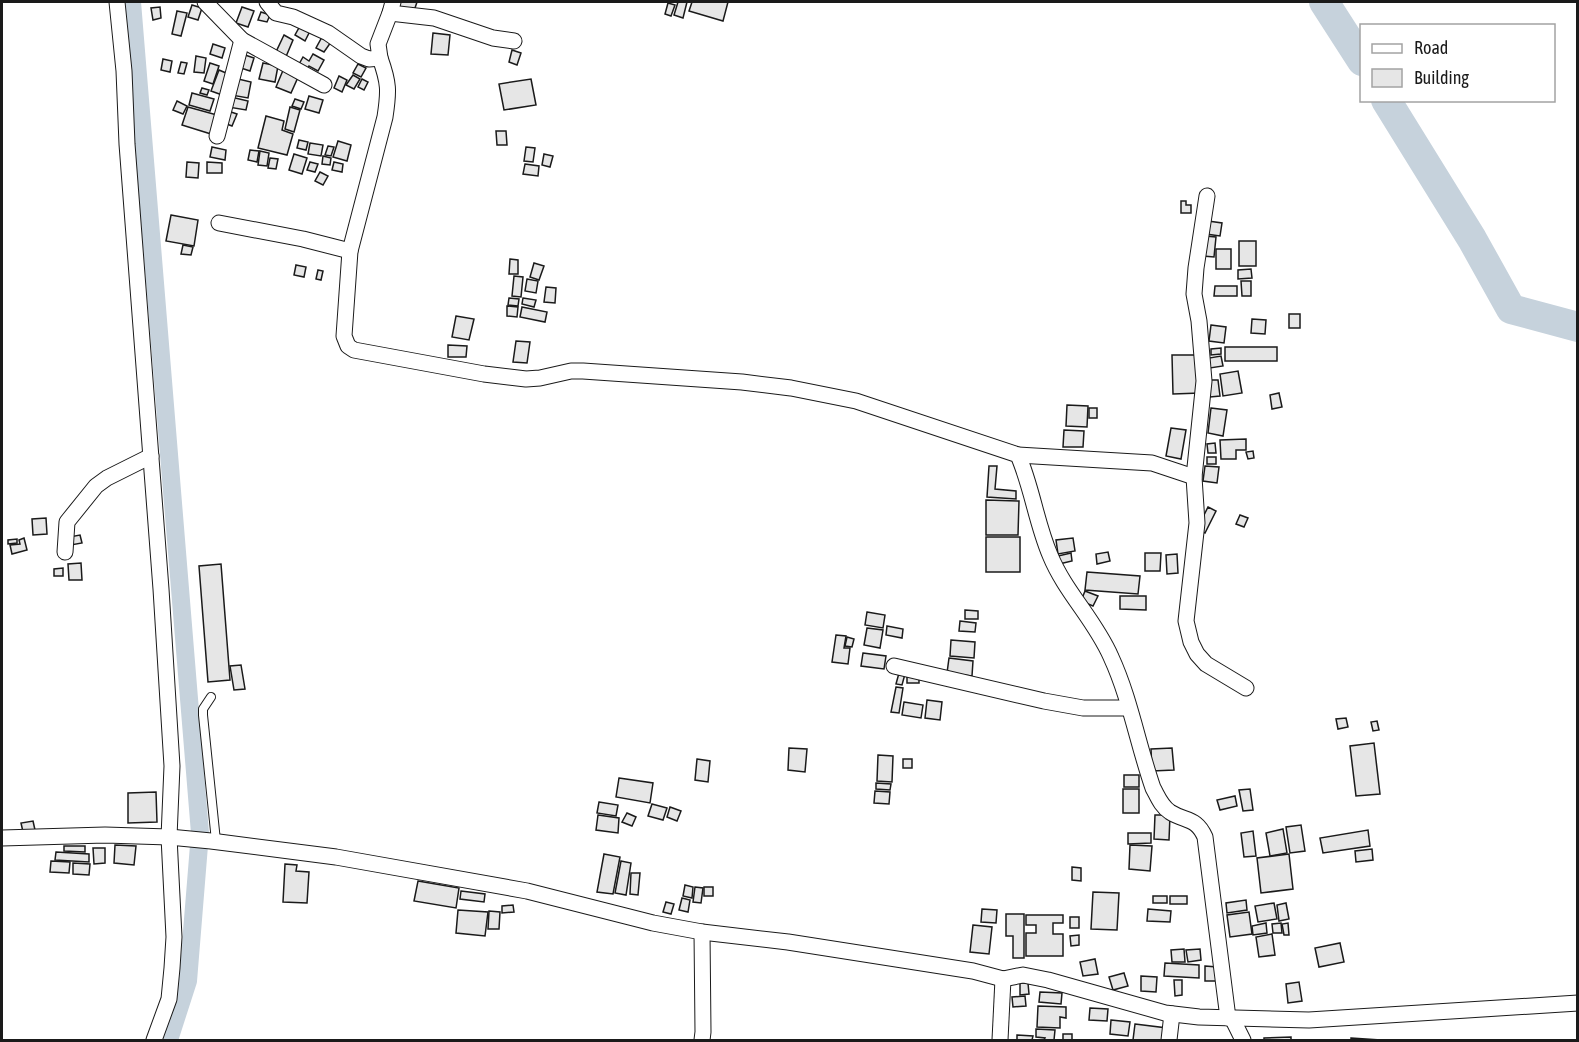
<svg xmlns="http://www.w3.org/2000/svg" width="1579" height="1042" font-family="'Asap Condensed',sans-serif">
<rect width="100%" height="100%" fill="#fff"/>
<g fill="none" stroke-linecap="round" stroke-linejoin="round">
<!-- canal -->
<path stroke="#c6d2dc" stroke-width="18" d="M132 2 200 833 188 981 169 1040"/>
<!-- river -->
<g stroke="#c6d2dc" stroke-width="30">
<path d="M1324 2 1362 61"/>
<path d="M1386 100 1472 239 1511 309 1578 327"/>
</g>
</g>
<!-- building -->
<g fill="#e6e6e6" stroke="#1a1a1a" stroke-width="1.5">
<path d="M399 2H417L414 11 398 6Z"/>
<path d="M678 2H687L683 18 674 15Z"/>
<path d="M692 2H728L723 21 689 11Z"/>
<path d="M668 3 675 5 671 16 665 14Z"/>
<path d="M192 5 202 8 198 20 188 17Z"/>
<path d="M160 7 161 18 153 20 151 8Z"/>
<path d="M242 7 254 11 248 27 236 23Z"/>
<path d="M177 11 187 13 181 36 172 34Z"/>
<path d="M261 12 270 15 267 22 258 20Z"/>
<path d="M300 26 310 31 305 41 295 35Z"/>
<path d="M433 33 450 35 448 55 431 54Z"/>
<path d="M284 35 293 40 285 59 275 54Z"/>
<path d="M322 37 331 42 324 52 316 48Z"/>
<path d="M213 44 225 48 222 58 210 54Z"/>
<path d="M512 50 521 53 517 65 509 62Z"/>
<path d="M313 54 324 60 318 71 309 66 307 71 298 66 303 57 309 61Z"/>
<path d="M245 55 254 58 250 71 241 68Z"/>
<path d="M196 56 206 58 204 73 194 72Z"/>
<path d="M163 59 172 61 170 72 161 70Z"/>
<path d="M181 62 187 63 184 74 178 73Z"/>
<path d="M210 63 219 66 213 84 204 81Z"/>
<path d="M263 63 278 66 275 82 259 79Z"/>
<path d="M358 64 366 68 361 77 353 73Z"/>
<path d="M284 68 299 75 291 93 276 87Z"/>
<path d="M219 70 233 76 225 96 211 91Z"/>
<path d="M353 75 360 79 354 89 346 85Z"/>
<path d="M339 76 347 80 342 92 334 88Z"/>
<path d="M234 78 251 82 248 98 231 95Z"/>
<path d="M362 79 368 82 364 90 358 87Z"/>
<path d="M531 79 536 105 504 110 499 84Z"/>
<path d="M202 88 209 90 207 95 200 93Z"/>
<path d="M192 93 214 99 210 111 189 105Z"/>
<path d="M309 96 323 100 319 113 305 109Z"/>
<path d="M231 97 248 101 246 110 228 107Z"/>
<path d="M295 99 304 102 301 109 292 106Z"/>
<path d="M177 101 187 106 183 114 173 110Z"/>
<path d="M188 107 217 115 211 134 182 125Z"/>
<path d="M290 107 300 110 294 132 285 129Z"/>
<path d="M228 111 237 114 232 126 224 123Z"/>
<path d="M266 116 284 121 282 130 293 134 287 155 258 148Z"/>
<path d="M496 131H506L507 145H497Z"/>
<path d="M299 140 308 142 306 150 297 148Z"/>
<path d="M338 141 351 145 347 161 333 157Z"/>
<path d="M310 143 323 145 321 156 308 154Z"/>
<path d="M328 146 334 147 331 156 325 155Z"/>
<path d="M212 147 226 150 225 160 210 157Z"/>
<path d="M526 147 535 148 533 162 524 161Z"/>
<path d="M250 150 259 151 257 162 248 160Z"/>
<path d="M260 151 269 153 267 166 258 165Z"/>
<path d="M294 154 307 158 302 174 289 170Z"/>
<path d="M544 154 553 156 550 167 542 165Z"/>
<path d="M323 156 331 158 330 165 322 164Z"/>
<path d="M270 158 278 159 276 169 268 168Z"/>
<path d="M187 162 199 163 198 178 186 177Z"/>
<path d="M207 162 222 163V173H207Z"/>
<path d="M310 162 318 164 315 172 307 170Z"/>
<path d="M334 162 343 164 342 172 332 170Z"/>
<path d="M525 164 539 166 538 176 523 174Z"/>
<path d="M320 172 328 176 323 185 315 181Z"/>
<path d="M1181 201H1186V205H1191V213H1181Z"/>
<path d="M171 215 198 220 194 246 166 241Z"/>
<path d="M1208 221 1222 223 1220 236 1206 234Z"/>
<path d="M1205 236 1216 237 1214 257 1203 256Z"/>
<rect x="1239" y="241" width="17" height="25"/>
<path d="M183 245 193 247 191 255 181 254Z"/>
<rect x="1216" y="249" width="15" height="20"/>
<path d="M510 259 518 260V274H509Z"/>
<path d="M534 263 544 266 539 280 530 277Z"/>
<path d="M296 265 306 267 304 277 294 275Z"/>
<path d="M1251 269 1252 278 1238 279V270Z"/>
<path d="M318 270 323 271 321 280 316 279Z"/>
<path d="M514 276 523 277 521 297 512 296Z"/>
<path d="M527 279 538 281 536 293 525 291Z"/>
<path d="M1241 281H1251V296H1242Z"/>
<path d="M1215 286H1237V296H1214Z"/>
<path d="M546 287 556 288 555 303 544 302Z"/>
<path d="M509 298 519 299 518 306 508 305Z"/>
<path d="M523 298 536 300 534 307 522 304Z"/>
<path d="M507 306 518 307 517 317 507 316Z"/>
<path d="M522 307 547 312 545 322 520 317Z"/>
<rect x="1289" y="314" width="11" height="14"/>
<path d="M456 316 474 319 469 340 452 337Z"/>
<path d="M1252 319 1266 320 1265 334 1251 333Z"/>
<path d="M1211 325 1226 327 1224 343 1209 341Z"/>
<path d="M516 341 530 342 527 363 513 362Z"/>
<path d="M448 345 467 346 466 357H448Z"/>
<rect x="1225" y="347" width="52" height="14"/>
<path d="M1221 348V354L1211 355V349Z"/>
<path d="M1172 355H1199L1200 393 1173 394Z"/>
<path d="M1221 356 1223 366 1210 368 1209 358Z"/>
<path d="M1238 371 1242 393 1223 396 1220 374Z"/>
<path d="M1209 380H1218L1220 396 1210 397Z"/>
<path d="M1279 393 1282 407 1272 409 1270 395Z"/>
<path d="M1067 405 1088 406 1087 427 1066 426Z"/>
<rect x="1089" y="408" width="8" height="10"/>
<path d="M1211 408 1227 410 1223 436 1208 433Z"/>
<path d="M1171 428 1186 430 1181 459 1166 456Z"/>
<path d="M1064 430 1084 431 1083 447H1063Z"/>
<path d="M1246 439V450H1236V459H1221L1220 440Z"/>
<path d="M1215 443 1216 453H1208L1207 444Z"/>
<path d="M1253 451 1254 458 1248 459 1246 452Z"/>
<rect x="1207" y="457" width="9" height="7"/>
<path d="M989 466H997L995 489 1016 491V499L987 497Z"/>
<path d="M1205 466 1219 467 1217 483 1203 481Z"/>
<path d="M986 500 1019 501 1018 535H986Z"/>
<path d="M1208 507 1216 511 1205 533 1197 529Z"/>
<path d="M1240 515 1248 518 1244 527 1236 524Z"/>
<path d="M46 518 47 534 33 535 32 519Z"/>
<path d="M80 535 82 543 71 545 69 537Z"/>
<rect x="986" y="537" width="34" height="35"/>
<path d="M24 538 27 550 12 554 10 545 20 544 19 540Z"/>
<path d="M1073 538 1075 551 1058 554 1056 540Z"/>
<path d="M17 539V543L8 544V540Z"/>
<path d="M1108 552 1110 561 1097 564 1096 554Z"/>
<path d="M1071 553 1072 561 1059 564 1058 556Z"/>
<path d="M1145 553H1161L1160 571H1145Z"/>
<path d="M1177 554 1178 573 1167 574 1166 555Z"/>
<path d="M81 563 82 580H69L68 564Z"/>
<path d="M221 564 230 680 208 682 199 566Z"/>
<path d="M63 568V576H54V569Z"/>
<path d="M1087 572 1140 576 1138 594 1085 590Z"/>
<path d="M1085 591 1098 596 1093 606 1081 601Z"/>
<path d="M1120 596H1146V610L1120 609Z"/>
<path d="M965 610 978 611V619H965Z"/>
<path d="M867 612 885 615 883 628 865 625Z"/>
<path d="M960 621 976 623 975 632 959 631Z"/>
<path d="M887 626 903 629 902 638 886 635Z"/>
<path d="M867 628 883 630 880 648 864 645Z"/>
<path d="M836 635 846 636 844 648H850L848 664 832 662Z"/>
<path d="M847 637 854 639 852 647 845 646Z"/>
<path d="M951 640 975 642 974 658 950 656Z"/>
<path d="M863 653 886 656 884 669 861 666Z"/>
<path d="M949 658 973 661 972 676 947 673Z"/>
<path d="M241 665 245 689 234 690 230 666Z"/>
<path d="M899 673 905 674 902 685 896 684Z"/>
<rect x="907" y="675" width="12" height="8"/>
<path d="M896 687 903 688 899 713 891 712Z"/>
<path d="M927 700 942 702 940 720 925 718Z"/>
<path d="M904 702 923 705 921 718 902 715Z"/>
<path d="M1346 718 1348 727 1338 729 1336 719Z"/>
<path d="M1377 721 1379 730 1373 731 1371 722Z"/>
<path d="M1374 743 1380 794 1356 796 1350 746Z"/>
<path d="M789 748 807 749 805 772 788 770Z"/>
<path d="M1172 748 1174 770 1152 771 1151 749Z"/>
<path d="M878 755 893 756 892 782 877 781Z"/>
<path d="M697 759 710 761 708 782 695 780Z"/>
<rect x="903" y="759" width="9" height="9"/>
<rect x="1124" y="775" width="15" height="12"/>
<path d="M619 778 653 783 650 803 616 797Z"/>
<path d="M876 783 891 784 890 790 876 789Z"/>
<rect x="1123" y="789" width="16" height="24"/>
<path d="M1250 789 1253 810 1243 811 1239 790Z"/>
<path d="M875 791 890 792 889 804 874 803Z"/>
<path d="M156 792 157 822 128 823V793Z"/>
<path d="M1235 796 1237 806 1220 810 1217 800Z"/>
<path d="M599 802 618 805 616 816 597 813Z"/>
<path d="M652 804 667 808 663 820 648 816Z"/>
<path d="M670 807 681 811 677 821 667 817Z"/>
<path d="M627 813 636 817 632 826 622 822Z"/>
<path d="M598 815 619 818 618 833 596 830Z"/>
<path d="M1155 815H1170L1169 840 1154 839Z"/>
<path d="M33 821 35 830 23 832 21 823Z"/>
<path d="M1301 825 1305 851 1290 853 1286 827Z"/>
<path d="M1283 829 1287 853 1270 856 1266 833Z"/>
<path d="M1368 830 1370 846 1323 853 1320 838Z"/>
<path d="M1253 831 1256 856 1244 857 1241 833Z"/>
<path d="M1128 833H1151V843L1128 844Z"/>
<path d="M115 845 136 846 134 865 114 863Z"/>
<path d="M1130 845 1152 846 1150 871 1129 869Z"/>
<path d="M64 846H85V852L64 851Z"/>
<path d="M93 848H105V863L94 864Z"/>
<path d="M1372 849 1373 860 1356 862 1355 851Z"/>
<path d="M56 852 89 854V862L55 860Z"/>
<path d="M604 854 620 857 613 894 597 892Z"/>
<path d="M1289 854 1293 889 1261 893 1257 858Z"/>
<path d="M51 861 70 862 69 873 50 872Z"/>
<path d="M621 861 631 863 626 895 615 893Z"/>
<path d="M73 863 90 864 89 875 73 874Z"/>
<path d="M285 864 297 865 296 871 309 872 307 903 283 902Z"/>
<path d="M1072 867 1081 868V881L1072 880Z"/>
<path d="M631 873H640L638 895 630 894Z"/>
<path d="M418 881 459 888 456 908 414 901Z"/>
<path d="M685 885 693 887 692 898 683 896Z"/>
<path d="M695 887 703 888 701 903 693 902Z"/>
<rect x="704" y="887" width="9" height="9"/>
<path d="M461 891 485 894 484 902 460 899Z"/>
<path d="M1093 892 1119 893 1117 930 1091 929Z"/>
<rect x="1153" y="896" width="14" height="7"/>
<rect x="1170" y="896" width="17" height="8"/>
<path d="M682 898 690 900 688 912 679 910Z"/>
<path d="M1246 900 1247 910 1227 913 1226 903Z"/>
<path d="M666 902 674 904 671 914 663 912Z"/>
<path d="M1274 903 1277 919 1258 922 1255 906Z"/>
<path d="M1286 903 1289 919 1279 921 1277 905Z"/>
<path d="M513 905 514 912 502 913V906Z"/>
<path d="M982 909 997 910 996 923 981 922Z"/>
<path d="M1148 909 1171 911 1170 922 1147 921Z"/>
<path d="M458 910 488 912 485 936 456 933Z"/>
<path d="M489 911 500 912 499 929H488Z"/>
<path d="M1249 912 1252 934 1230 937 1227 915Z"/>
<path d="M1006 914H1024V958H1013V936H1006Z"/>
<path d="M1026 915H1063V923H1053V934H1063V956H1026V933H1036V925H1026Z"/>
<rect x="1070" y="917" width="9" height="11"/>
<path d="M1266 923 1267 933 1253 935 1252 926Z"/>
<path d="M1281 923 1282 933H1273L1272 924Z"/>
<path d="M1288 923 1289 935H1284L1282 924Z"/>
<path d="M973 925 992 927 989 954 970 952Z"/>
<path d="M1272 934 1275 955 1259 957 1256 937Z"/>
<path d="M1079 935V945L1071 946 1070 936Z"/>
<path d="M1340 943 1344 962 1319 967 1315 948Z"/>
<path d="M1184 949 1185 962H1172L1171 950Z"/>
<path d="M1200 949 1201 960 1188 962 1186 950Z"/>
<path d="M1095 959 1098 974 1083 976 1080 962Z"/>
<path d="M1165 963 1199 965V978L1164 976Z"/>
<path d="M1205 966 1217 967V981H1205Z"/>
<path d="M1124 973 1128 986 1113 990 1109 977Z"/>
<path d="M1141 976 1157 977 1156 992 1141 991Z"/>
<path d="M1174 980H1182V995L1175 996Z"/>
<path d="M1299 982 1302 1001 1288 1003 1286 984Z"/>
<path d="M1020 983H1028L1029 994 1020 995Z"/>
<path d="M1040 992 1062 993 1061 1004 1039 1002Z"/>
<path d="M1025 996 1026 1006 1013 1007 1012 997Z"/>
<path d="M1038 1006 1066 1007V1018L1060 1017V1028L1037 1027Z"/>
<path d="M1090 1008 1108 1009 1107 1021 1089 1020Z"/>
<path d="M1111 1020 1130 1022 1128 1036 1110 1034Z"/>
<path d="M1135 1024 1167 1028 1165 1040H1133Z"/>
<path d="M1036 1029 1055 1030 1054 1040H1044L1045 1038 1036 1037Z"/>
<rect x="1063" y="1034" width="9" height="6"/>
<path d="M1017 1035 1033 1036 1032 1040H1017Z"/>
<path d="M1291 1037V1040H1264V1038Z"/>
<path d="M1351 1038 1381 1040H1351Z"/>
</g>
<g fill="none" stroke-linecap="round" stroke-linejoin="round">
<defs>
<path id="service" d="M211 697 203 709V715L216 841"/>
<g id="minor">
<path d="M117 2 124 71 127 144 161 589 172 766 169 837 174 937 172 968 169 999 154 1040"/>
<path d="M205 2 242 40 324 85"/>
<path d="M267 2 276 13 293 17 328 33 361 56 369 59 380 58 378 44 390 13 393 2"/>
<path d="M390 13 434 18 493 38 514 41"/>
<path d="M380 58C389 83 389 91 385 117L350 251 344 336 348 346 354 350 484 374 526 379 540 378 571 371H583L742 382 791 388 856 401 1018 455C1032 487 1036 522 1050 555 1065 592 1095 620 1111 657 1130 698 1138 745 1153 788 1158 797 1161 806 1170 812 1186 822 1196 817 1205 837L1228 1018"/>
<path d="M217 136 242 40"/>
<path d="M1207 196 1196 268 1194 294 1199 321 1204 381 1194 477 1197 523 1186 621 1191 642 1197 654 1206 664 1246 688"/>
<path d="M219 223 303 239 350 251"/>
<path d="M1018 455 1152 463 1194 477"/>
<path d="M65 552 67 522 96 486 107 478 151 456"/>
<path d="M894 666 1044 701 1083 708H1128"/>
<path d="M2 838 105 835 169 837 211 841 336 857 527 891 653 923 702 932 788 942 973 971 1003 979 1023 975 1048 980 1165 1013 1199 1017 1309 1020 1578 1003"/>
<path d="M1232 1018 1243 1040"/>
<path d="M702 1040 703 1032 702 932"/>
<path d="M1000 1040 1003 979"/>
<path d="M1169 1040 1172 1014"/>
</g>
</defs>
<!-- service casing -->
<use href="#service" stroke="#1a1a1a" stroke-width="10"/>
<!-- minor casing -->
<use href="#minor" stroke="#1a1a1a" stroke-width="17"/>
<!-- service -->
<use href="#service" stroke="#fff" stroke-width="8"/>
<!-- minor -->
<use href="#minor" stroke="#fff" stroke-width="15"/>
</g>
<!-- border -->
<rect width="1579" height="1042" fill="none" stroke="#1a1a1a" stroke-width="6"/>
<!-- legend -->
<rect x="1360" y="24" width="195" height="78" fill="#ffffff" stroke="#a3a3a3" stroke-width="1.5"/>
<rect x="1372" y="44" width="30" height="9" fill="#ffffff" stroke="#a3a3a3" stroke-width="1.5"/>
<text x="1414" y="54" font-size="18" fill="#1a1a1a">Road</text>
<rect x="1372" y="69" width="30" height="18" fill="#e6e6e6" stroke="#a3a3a3" stroke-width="1.5"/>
<text x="1414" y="84" font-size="18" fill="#1a1a1a">Building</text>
</svg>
